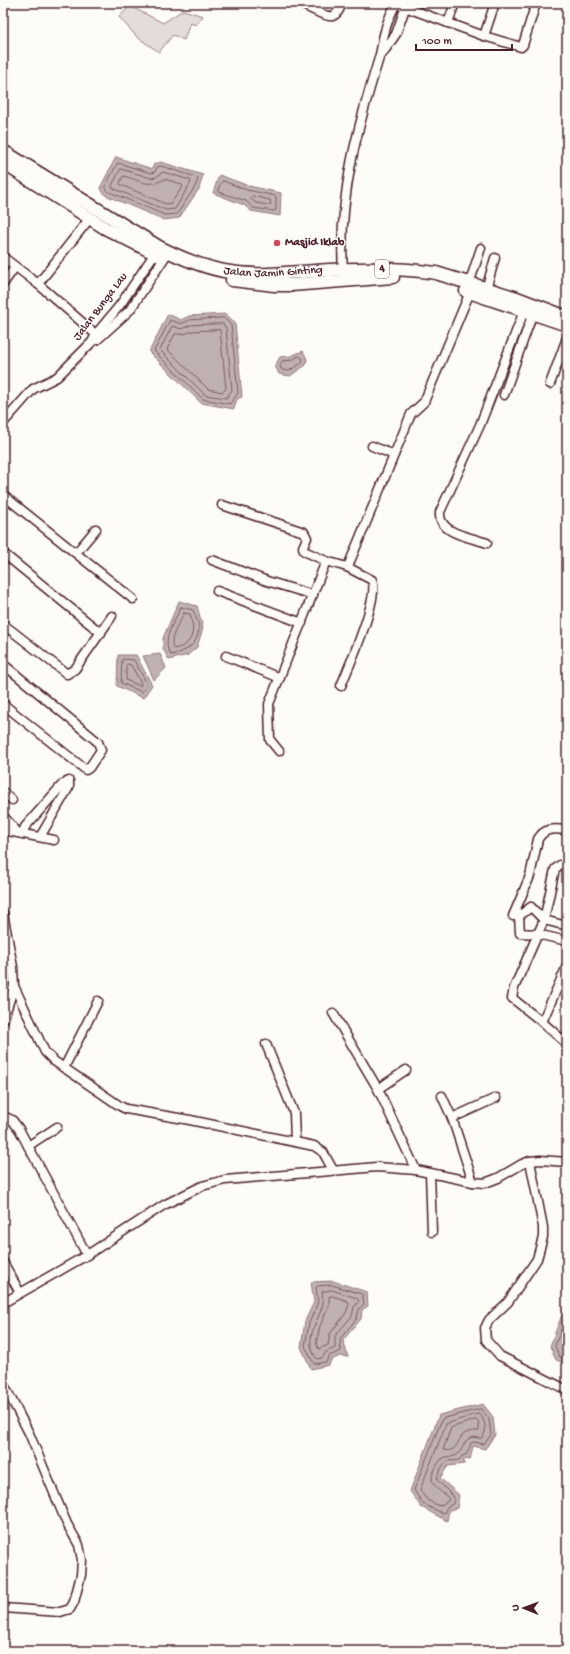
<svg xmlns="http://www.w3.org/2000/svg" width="570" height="1654" font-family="'Gochi Hand',sans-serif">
<rect width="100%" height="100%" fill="#fdfcf7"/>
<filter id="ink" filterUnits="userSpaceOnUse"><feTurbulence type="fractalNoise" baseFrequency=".025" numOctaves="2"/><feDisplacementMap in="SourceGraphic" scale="8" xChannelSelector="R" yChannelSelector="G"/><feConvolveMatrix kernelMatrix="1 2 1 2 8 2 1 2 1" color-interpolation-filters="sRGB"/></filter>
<g filter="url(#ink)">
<!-- green -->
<path fill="#e3dcda" stroke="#967e82" d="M130 6 163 23 183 10 203 16 196 25 190 23 184 40 173 35 159 52 137 37 119 17Z"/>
<!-- water -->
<g fill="#c0b1b1" stroke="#91777b">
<path d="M116 157 152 169 154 164 161 162 203 175 199 189 179 218 164 220 105 195 100 188Z"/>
<path d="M219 175 249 186 281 193 280 216 251 211 244 205 213 193Z"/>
<path d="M168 314 181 320 189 316 226 314 235 323 242 397 237 399 234 409 201 403 149 352Z"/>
<path d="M303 351 307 359 306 365 290 376 279 374 275 366 280 357 291 356Z"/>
<path d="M179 601 197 606 203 628 197 647 188 655 169 660 163 649V638Z"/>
<path d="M160 654 166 668 154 680 143 656Z"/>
<path d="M118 655H136L152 685 143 698 117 686Z"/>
<path d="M333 1281 367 1292 368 1306 362 1310 361 1319 343 1340 348 1357 340 1356 331 1360 329 1365 311 1369 301 1347 305 1321 314 1302 311 1282Z"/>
<path d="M565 1307 567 1308V1364L556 1360 550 1346Z"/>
<path d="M483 1404 493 1417 495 1435 485 1449 473 1446 470 1460 464 1459V1464L448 1466 440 1478 459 1495 457 1508 449 1510 447 1521 421 1507 410 1491 439 1415Z"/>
</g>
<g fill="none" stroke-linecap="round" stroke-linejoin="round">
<!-- shore -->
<g stroke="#795961" stroke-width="1">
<path d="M118 163 151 173 155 172 157 167 161 166 196 177 198 179 195 187 177 214 165 215 107 191 105 187Z"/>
<path d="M121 169 151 178 156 177 163 172 190 180 191 182 175 209 166 210 112 188V186Z"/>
<path d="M124 176C142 181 147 188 165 179L181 184 183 186 171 203 166 204 121 185 120 183Z"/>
<path d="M223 181 247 190 276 196V210L274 211 253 208 246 201 219 192C218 189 220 182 223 181Z"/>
<path d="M253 196 270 200 271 204 269 205 256 203 251 199Z"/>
<path d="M224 318 231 325 238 393 230 404 203 399 154 351 170 320 181 324 190 320Z"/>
<path d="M223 324 226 328 232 390 226 398 205 395 160 350 172 326 181 329 191 325Z"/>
<path d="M220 330 226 388 223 392 208 389 167 349 175 334H184L193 331Z"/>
<path d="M299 356 303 359 302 363 289 371 282 370 280 366 282 361 292 360Z"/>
<path d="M181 607 193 610C195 615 199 623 199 629 197 645 186 652 171 655 160 641 175 621 181 607Z"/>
<path d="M184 613 190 614C195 631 194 645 174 649 167 641 180 622 184 613Z"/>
<path d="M123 659 134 660 147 684 142 692 121 683 122 661Z"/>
<path d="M128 664 131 665 141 683 140 686 126 680V666Z"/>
<path d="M332 1285 362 1294 364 1304 359 1309 357 1318 340 1339 341 1351 329 1356 326 1362 314 1364 305 1346 309 1323 318 1302 316 1287 318 1286Z"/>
<path d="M332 1290 357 1298 359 1301 354 1307 352 1316 335 1336V1348L326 1352 322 1358 317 1359C302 1341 318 1322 323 1304 324 1300 322 1296 322 1292Z"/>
<path d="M332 1296 348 1301 349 1304 346 1313 330 1334 328 1345 319 1349 316 1344 320 1326 329 1306V1297Z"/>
<path d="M567 1313 555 1346 559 1356 567 1360"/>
<path d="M481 1409 489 1419 491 1435 484 1444 474 1442 471 1443 467 1454 462 1456 459 1460C455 1461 449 1460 446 1462 442 1465 437 1475 437 1480L454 1497 453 1504 447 1507 444 1513H442L423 1504 414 1490 442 1419Z"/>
<path d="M480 1414C485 1422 488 1430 482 1438 479 1439 474 1436 470 1438 463 1441 463 1452 455 1456 451 1457 446 1456 442 1459 439 1461 437 1465 435 1469 426 1485 439 1488 449 1499L448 1501 439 1506 427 1500 420 1490 446 1424 473 1415Z"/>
<path d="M476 1420 479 1423V1431C475 1431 470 1431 466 1433 455 1439 460 1453 443 1450L451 1428Z"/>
</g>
<defs>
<g id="minor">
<path d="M299 3C306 6 326 18 333 16 338 14 340 8 342 3"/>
<path d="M394 3 484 36 521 47 523 45 536 3"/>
<path d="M448 23 455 3"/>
<path d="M484 36 495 3"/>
<path d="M382 54 396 34 407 3"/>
<path d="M3 257 38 284 99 337"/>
<path d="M343 270C338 197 358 126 379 58 382 49 382 40 385 31 387 21 392 12 396 3"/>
<path d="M3 284 15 267"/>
<path d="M38 284 90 218"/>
<path d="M469 284 481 248"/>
<path d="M486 289 495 258"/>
<path d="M97 340 130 310 167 254"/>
<path d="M550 384 567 338"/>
<path d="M504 395 534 310"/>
<path d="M3 423 33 389 57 377 92 342 96 334 120 305 157 250"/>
<path d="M372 446 394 455"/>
<path d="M3 495 133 599"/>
<path d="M222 505 304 532 307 538 303 547 304 551 326 561"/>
<path d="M487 543C471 537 438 534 440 512L480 425 524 311"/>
<path d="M3 553 101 633"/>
<path d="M76 553 96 529"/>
<path d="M212 560 267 581 313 595"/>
<path d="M217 591 302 623"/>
<path d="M3 624 67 674 75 669 112 616"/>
<path d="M226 656 280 678"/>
<path d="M3 664 98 742 101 750 89 768 86 770 3 704"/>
<path d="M341 686C349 666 380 597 372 580L347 567"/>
<path d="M279 751 270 740 269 704 326 561 347 567 349 564 411 414 424 402 470 292"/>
<path d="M3 792 12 800"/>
<path d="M3 816 18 833"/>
<path d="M3 830 54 840"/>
<path d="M567 830C555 829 545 827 538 839L530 876 513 916H519L531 907 544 920 567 926"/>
<path d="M22 834 25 827 63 784 69 781V787L40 837"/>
<path d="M567 864 560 865 555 869 544 920 514 988 512 998 542 1022 567 1044"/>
<path d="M3 913 13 967 14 986 3 1021"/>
<path d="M519 916 520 933 537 934 567 941"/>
<path d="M14 986 45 1052 54 1061 120 1106 126 1109 190 1120 314 1146 323 1152 333 1170"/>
<path d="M333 1013 378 1089 416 1170"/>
<path d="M542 1022 567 966"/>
<path d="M266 1044 294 1113 295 1141"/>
<path d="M64 1068 98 1001"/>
<path d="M378 1089 406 1070"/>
<path d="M442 1096 452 1118 473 1182"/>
<path d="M3 1116 12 1120 19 1129 87 1255"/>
<path d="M452 1118 496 1098"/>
<path d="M28 1146 57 1127"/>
<path d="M530 1161 543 1227V1237L537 1259 508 1302 489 1320 485 1328 486 1340 500 1356 567 1390"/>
<path d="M430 1173 432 1232"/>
<path d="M3 1262 20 1293"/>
<path d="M3 1303 87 1255 164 1205 202 1186 225 1180 377 1167 416 1170 473 1182 485 1183 498 1178 522 1164 530 1161 540 1160 567 1162"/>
<path d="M3 1383 29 1433 67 1524 79 1545 82 1560 81 1575 74 1602 70 1609 60 1612 3 1608"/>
</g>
<g id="highway">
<path id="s1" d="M3 151 159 247C179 257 202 267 224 271 254 277 285 273 315 271 355 268 396 267 436 273L517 298 567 317"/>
<path d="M3 163 105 228 162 257"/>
<path d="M232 280 274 285H291L393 277"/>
<path d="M466 291 567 325"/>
</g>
</defs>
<!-- minor casing -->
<use href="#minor" stroke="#4a1f2b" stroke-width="11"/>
<!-- highway casing -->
<use href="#highway" stroke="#4a1f2b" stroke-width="15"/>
<!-- minor -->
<use href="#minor" stroke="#fdfcf7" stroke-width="8"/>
<!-- highway -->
<use href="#highway" stroke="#fdfcf7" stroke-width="12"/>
</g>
</g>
<!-- markers -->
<circle fill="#d1495b" stroke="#fdfcf7" stroke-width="1.5" cx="277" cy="243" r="4"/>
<g text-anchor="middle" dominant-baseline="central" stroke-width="3" stroke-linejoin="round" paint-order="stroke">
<!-- shield labels -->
<rect fill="#fdfcf7" stroke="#806168" stroke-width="1" x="375" y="260" width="14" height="18" rx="3"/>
<g font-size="11" font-weight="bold" fill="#4a1f2b">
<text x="382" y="269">4</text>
</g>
<!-- poi labels -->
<g font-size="12" font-weight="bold" fill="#4a1f2b" stroke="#fdfcf7" text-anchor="start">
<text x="285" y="243">Masjid Iklab</text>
</g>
<!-- street labels -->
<g font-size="12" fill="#4a1f2b" stroke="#fdfcf7">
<text stroke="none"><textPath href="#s1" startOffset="302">Jalan Jamin Ginting</textPath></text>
<text transform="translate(101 307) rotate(-53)">Jalan Bunga Lau</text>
</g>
</g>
<!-- margin -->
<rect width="570" height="1654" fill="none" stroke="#fdfcf7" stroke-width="16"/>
<rect x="8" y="8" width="554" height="1638" fill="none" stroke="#4a1f2b" stroke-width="1.5" filter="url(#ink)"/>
<!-- north arrow -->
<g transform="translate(524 1608) rotate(271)" stroke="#fdfcf7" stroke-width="3" paint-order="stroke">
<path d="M0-3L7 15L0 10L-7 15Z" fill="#4a1f2b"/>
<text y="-6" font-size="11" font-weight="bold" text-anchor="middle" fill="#4a1f2b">U</text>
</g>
<!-- scale -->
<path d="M416 44v6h96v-6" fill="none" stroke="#4a1f2b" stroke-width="2"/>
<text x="422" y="44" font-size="12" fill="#4a1f2b" stroke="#fdfcf7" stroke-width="3" paint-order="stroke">100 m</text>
</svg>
